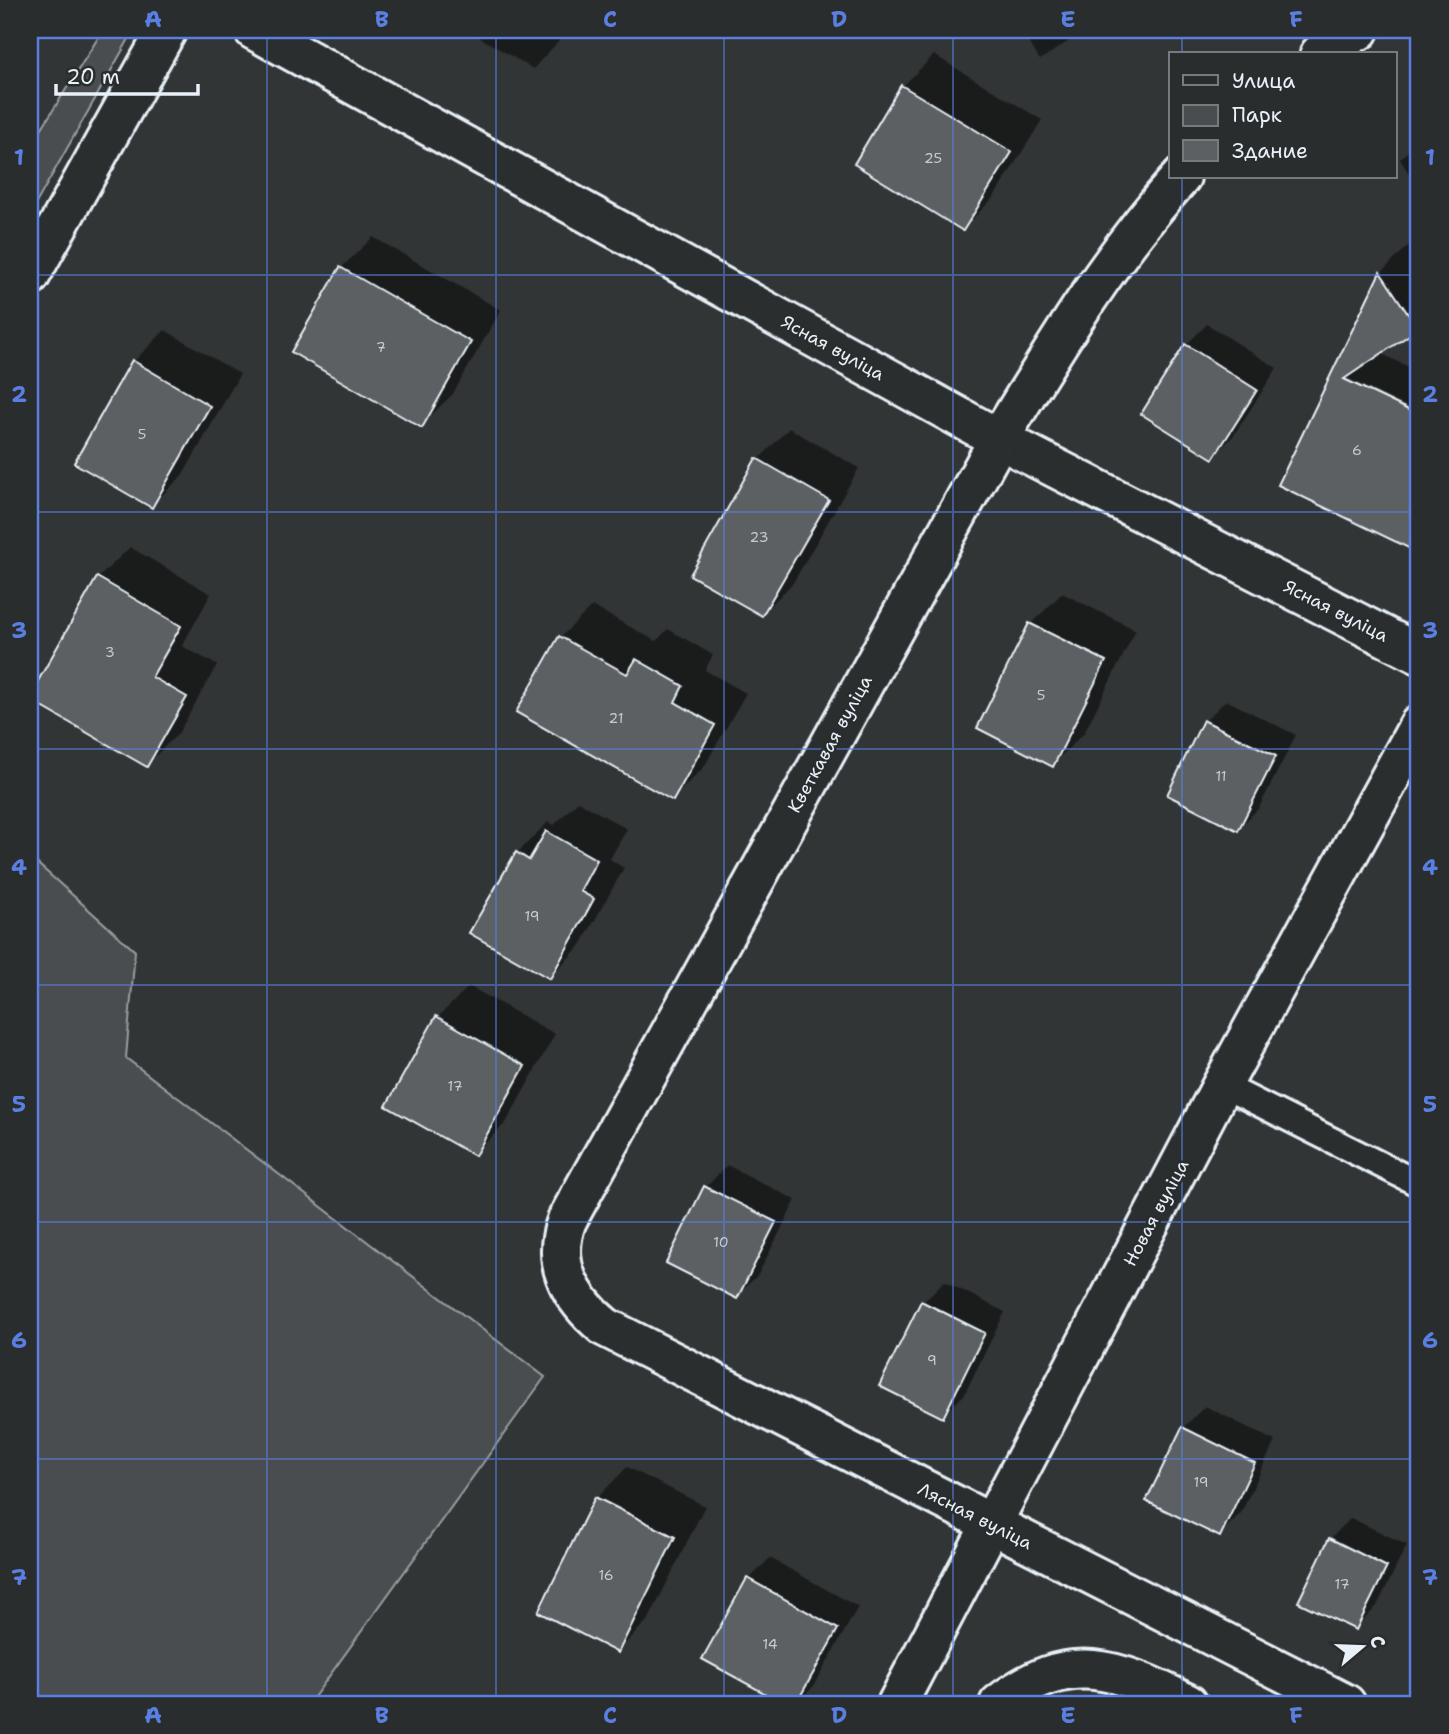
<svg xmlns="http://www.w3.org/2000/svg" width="1449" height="1734" font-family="'Shantell Sans',sans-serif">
<rect width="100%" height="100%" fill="#323536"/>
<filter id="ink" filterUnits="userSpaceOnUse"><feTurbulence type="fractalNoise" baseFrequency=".0143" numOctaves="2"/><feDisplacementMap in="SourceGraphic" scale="14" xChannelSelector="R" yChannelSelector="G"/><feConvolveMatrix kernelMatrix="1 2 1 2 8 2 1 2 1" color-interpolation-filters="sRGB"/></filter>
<g filter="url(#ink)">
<!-- green -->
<g fill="#494d4f" stroke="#989fa4" stroke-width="2">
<path d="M103 30H134L30 214V147Z"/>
<path d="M30 857 135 951 126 1058 545 1377 309 1704H30Z"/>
</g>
<!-- shadow -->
<g fill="#0007">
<path d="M467 30H569L533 69Z"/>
<path d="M1020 30H1086L1040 60Z"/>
<path d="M934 55 1042 120 994 197 963 229 856 163 903 86Z"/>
<path d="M1419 140V190L1400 159Z"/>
<path d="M373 237 501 310 453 394 421 425 341 268Z"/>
<path d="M1410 244 1419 258V325L1380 353 1419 372V413L1343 376V380L1419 417V544L1414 549 1280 484 1381 273Z"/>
<path d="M1207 324 1277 368 1234 435 1213 457 1186 345Z"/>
<path d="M165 330 240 374 183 475 151 506 134 361Z"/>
<path d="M789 428 859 468 793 583 762 614 758 460Z"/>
<path d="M130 547 211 594 182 646 217 665 178 734 146 765 30 698 98 578Z"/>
<path d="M1062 593 1136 630 1084 733 1053 764 1031 624Z"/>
<path d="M592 606 656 641 668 629 713 655 705 670 746 693 704 767 672 799 561 637Z"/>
<path d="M1226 700 1296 735 1259 808 1238 829 1205 721Z"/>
<path d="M578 801 627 829 610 859 624 868 581 945 550 977 517 853 548 822 554 825Z"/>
<path d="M1419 894V919L1409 914Z"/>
<path d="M469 986 555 1034 506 1123 474 1154 388 1105 438 1017Z"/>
<path d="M727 1165 796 1200 758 1275 736 1296 668 1262 706 1187Z"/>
<path d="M944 1281 1005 1312 964 1395 942 1416 923 1302Z"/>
<path d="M1205 1406 1275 1441 1241 1513 1219 1535 1183 1428Z"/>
<path d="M627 1467 705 1506 649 1619 618 1651 596 1499Z"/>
<path d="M1351 1518 1407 1545 1377 1606 1356 1628 1330 1539Z"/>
<path d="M770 1558 858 1607 814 1686 796 1704H788L705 1658 749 1579Z"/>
</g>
<!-- building -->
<g fill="#5c6063" stroke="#e8f1f8" stroke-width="2">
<path d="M901 85 1012 152 963 231 854 164Z"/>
<path d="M340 267 471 342 422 428 291 352Z"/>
<path d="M1380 272 1418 329 1344 379 1419 415V553L1278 485Z"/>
<path d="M1185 344 1257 390 1213 459 1141 414Z"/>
<path d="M132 360 210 406 152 508 74 463Z"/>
<path d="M756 458 829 500 762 616 690 575Z"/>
<path d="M97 577 181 626 152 677 187 697 147 767 30 700V695Z"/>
<path d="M1029 623 1106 661 1053 767 977 728Z"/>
<path d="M559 636 627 674 636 659 683 686 675 702 715 725 673 801 516 712Z"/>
<path d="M1203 720 1276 756 1238 831 1167 795Z"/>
<path d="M546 831 597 860 580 891 594 899 550 979 469 933 516 852 529 860Z"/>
<path d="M436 1016 525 1066 475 1156 386 1106Z"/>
<path d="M704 1186 776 1222 737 1299 666 1263Z"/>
<path d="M921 1301 985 1333 943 1418 879 1386Z"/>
<path d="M1182 1427 1255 1463 1220 1537 1146 1501Z"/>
<path d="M595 1497 675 1537 618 1653 538 1612Z"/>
<path d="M1329 1538 1387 1567 1356 1630 1298 1602Z"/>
<path d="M747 1578 838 1629 796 1704H784L702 1659Z"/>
</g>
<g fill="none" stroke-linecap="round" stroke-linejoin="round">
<defs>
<path id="service" d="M1222 1085 1419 1184"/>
<g id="minor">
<path d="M254 30 999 439 1419 654"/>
<path d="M1320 54 1359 30"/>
<path d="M1181 177C1109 257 1055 347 999 439L567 1220C550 1264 571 1299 605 1327L1346 1704"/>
<path d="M30 276 167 30"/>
<path d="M897 1704 1222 1085 1419 725"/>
<path d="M999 1704C1069 1649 1116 1668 1188 1704"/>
</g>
</defs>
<!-- service casing -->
<use href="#service" stroke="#e8f1f8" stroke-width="30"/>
<!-- minor casing -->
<use href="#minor" stroke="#e8f1f8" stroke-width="44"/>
<!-- service -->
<use href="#service" stroke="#2a2d2e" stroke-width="24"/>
<!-- minor -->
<use href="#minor" stroke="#2a2d2e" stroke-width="38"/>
</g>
</g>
<!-- grid -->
<path fill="none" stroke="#5a7fe2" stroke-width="2" stroke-opacity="0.55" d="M267 30V1704M496 30V1704M724 30V1704M953 30V1704M1182 30V54M1182 177V1704M30 275H1419M30 512H1419M30 749H1419M30 985H1419M30 1222H1419M30 1459H1419"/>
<g text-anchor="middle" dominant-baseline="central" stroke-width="5" stroke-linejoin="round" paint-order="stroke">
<!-- number labels -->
<g font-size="14" fill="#c5cdd3">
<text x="933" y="158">25</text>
<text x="381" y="347">7</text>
<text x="142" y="434">5</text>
<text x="1357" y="450">6</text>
<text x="759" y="537">23</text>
<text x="110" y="652">3</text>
<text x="1041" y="695">5</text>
<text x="616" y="718">21</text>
<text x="1221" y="776">11</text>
<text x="532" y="916">19</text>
<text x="455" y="1086">17</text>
<text x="721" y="1242">10</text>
<text x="932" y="1360">9</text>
<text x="1201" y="1482">19</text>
<text x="606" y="1575">16</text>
<text x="1342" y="1584">17</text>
<text x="770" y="1644">14</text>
</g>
<!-- street labels -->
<g font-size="18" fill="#e8f1f8" stroke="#2a2d2e">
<text transform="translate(833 348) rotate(29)">Ясная вуліца</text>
<text transform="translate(1336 611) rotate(27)">Ясная вуліца</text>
<text transform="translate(830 744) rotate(-61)">Кветкавая вуліца</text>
<text transform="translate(1156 1213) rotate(-62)">Новая вуліца</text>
<text transform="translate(975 1516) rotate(27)">Лясная вуліца</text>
</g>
</g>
<!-- margin -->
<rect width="1449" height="1734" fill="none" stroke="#2a2d2e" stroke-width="77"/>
<!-- legend -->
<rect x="1169" y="52" width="228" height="126" fill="#2a2d2e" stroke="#767b7f" stroke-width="2"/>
<rect x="1183" y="75" width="35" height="10" fill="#2a2d2e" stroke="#767b7f" stroke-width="2"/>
<text x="1232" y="88" font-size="21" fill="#e8f1f8">Улица</text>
<rect x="1183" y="105" width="35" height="21" fill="#494d4f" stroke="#767b7f" stroke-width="2"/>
<text x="1232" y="122" font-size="21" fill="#e8f1f8">Парк</text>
<rect x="1183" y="140" width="35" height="21" fill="#5c6063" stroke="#767b7f" stroke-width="2"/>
<text x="1232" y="158" font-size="21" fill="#e8f1f8">Здание</text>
<!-- north arrow -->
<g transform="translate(1362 1647) rotate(71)" stroke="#2a2d2e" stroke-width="5" paint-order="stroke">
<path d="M0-5L12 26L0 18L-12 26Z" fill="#e8f1f8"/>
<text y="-10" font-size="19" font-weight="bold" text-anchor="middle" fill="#e8f1f8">С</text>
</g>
<!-- scale -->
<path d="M56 84v10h142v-10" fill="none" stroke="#e8f1f8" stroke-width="3.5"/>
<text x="66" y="84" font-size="21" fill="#e8f1f8" stroke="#2a2d2e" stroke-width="5" paint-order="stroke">20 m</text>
<rect x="38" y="38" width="1372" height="1658" fill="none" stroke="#5a7fe2" stroke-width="2.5"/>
<g font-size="23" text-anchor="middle" font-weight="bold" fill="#5a7fe2">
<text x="153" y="27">A</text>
<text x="382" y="27">B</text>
<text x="610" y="27">C</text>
<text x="839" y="27">D</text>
<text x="1068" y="27">E</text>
<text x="1296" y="27">F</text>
<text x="19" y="165">1</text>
<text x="1430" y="165">1</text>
<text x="19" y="402">2</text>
<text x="1430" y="402">2</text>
<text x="19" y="638">3</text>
<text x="1430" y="638">3</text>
<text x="19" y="875">4</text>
<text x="1430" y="875">4</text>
<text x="19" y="1112">5</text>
<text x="1430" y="1112">5</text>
<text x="19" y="1348">6</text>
<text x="1430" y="1348">6</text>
<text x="19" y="1585">7</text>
<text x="1430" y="1585">7</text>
<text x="153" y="1723">A</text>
<text x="382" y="1723">B</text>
<text x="610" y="1723">C</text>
<text x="839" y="1723">D</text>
<text x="1068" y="1723">E</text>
<text x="1296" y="1723">F</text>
</g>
</svg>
